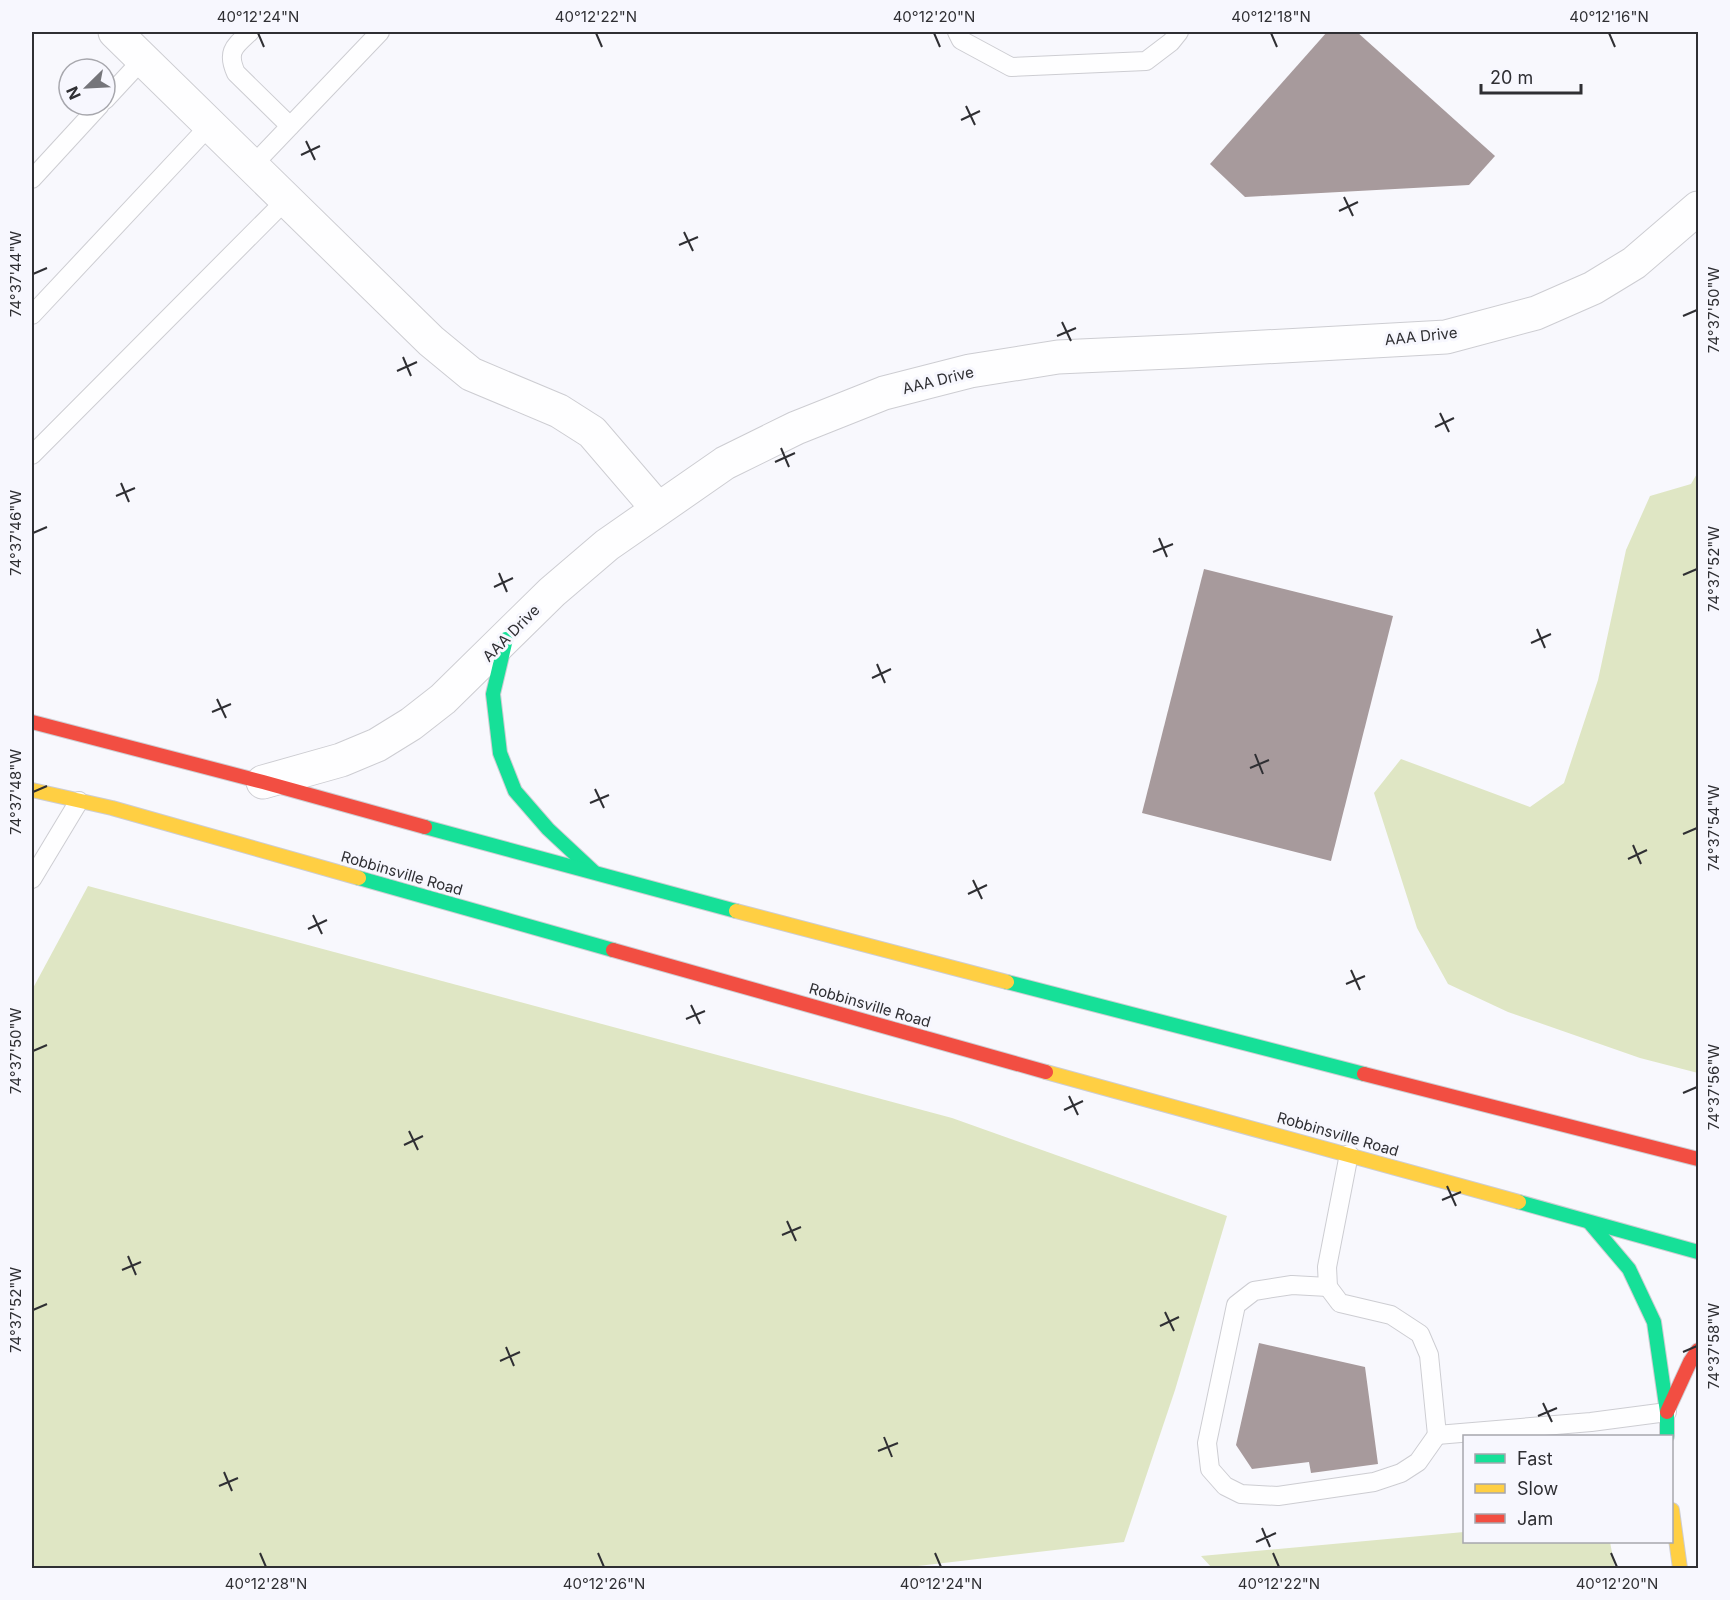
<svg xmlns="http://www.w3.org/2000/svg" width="1730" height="1600" font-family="Inter,sans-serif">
<rect width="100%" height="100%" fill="#f8f8fd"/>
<!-- green -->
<g fill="#dfe6c4">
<path d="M1698 472V1073L1640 1058 1508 1012 1448 984 1417 928 1374 793 1401 759 1530 807 1564 783 1598 680 1626 550 1650 496 1691 484Z"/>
<path d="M88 886 952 1118 1227 1216 1175 1390 1124 1542 901 1568H32V990Z"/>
<path d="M1464 1532V1542H1610L1615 1568H1212L1201 1556Z"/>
</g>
<!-- building -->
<g fill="#a79a9c">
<path d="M1327 32H1357L1495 156 1469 185 1245 197 1210 164Z"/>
<path d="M1204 569 1393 616 1331 861 1142 813Z"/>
<path d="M1259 1343 1365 1367 1378 1464 1311 1473 1309 1462 1252 1469 1236 1445Z"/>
</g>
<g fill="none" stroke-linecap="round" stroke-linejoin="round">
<defs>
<g id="lane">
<path d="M250 32C235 46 226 51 236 73L290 126"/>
<path d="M957 32 961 40 1011 67 1146 61 1171 42 1179 32"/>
<path d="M105 100 143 59"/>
<path d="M252 166 380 32"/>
<path d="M32 179 100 105"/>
<path d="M32 315 210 125"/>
<path d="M32 455 287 199"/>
<path d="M32 879 79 801"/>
<path d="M1349 1154 1327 1267 1328 1287 1340 1303 1391 1315 1420 1334 1429 1355 1437 1435 1591 1422 1667 1412"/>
<path d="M1328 1287 1292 1285 1254 1291 1236 1305 1207 1443 1210 1469 1225 1486 1241 1494 1278 1496 1374 1482 1401 1473 1418 1462 1437 1435"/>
</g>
<g id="street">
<path d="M115 32 431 341 471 374 559 411 592 432 658 509"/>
<path d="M263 782 341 760 377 745 411 724 443 699 552 592 607 545 725 463 796 428 884 393 970 371 1058 357 1192 351 1446 337 1536 313 1593 288 1634 263 1698 208"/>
</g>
<g id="fast">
<path d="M506 639 493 694 500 753 515 791 548 829 593 871"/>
<path d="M425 827 736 911"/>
<path d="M359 878 613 950"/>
<path d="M1007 982 1364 1074"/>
<path d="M1519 1202 1698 1252"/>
<path d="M1590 1223 1629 1269 1654 1322 1667 1412V1436"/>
</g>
<g id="slow">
<path d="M32 790 112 808 359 878"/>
<path d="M736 911 1007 982"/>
<path d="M1046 1072 1519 1202"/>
<path d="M1672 1510 1680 1568"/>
</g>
<g id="jam">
<path d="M32 722 263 782 425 827"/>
<path d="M613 950 1046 1072"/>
<path d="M1364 1074 1698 1159"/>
<path d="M1667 1412 1690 1362 1698 1350"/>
</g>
</defs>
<!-- lane casing -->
<use href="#lane" stroke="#cdcdd2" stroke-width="20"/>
<!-- street casing -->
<use href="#street" stroke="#cdcdd2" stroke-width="35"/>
<!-- fast casing -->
<use href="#fast" stroke="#cdcdd2" stroke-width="16"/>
<!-- slow casing -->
<use href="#slow" stroke="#cdcdd2" stroke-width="16"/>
<!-- jam casing -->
<use href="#jam" stroke="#cdcdd2" stroke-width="16"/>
<!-- lane -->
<use href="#lane" stroke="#fefeff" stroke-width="18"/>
<!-- street -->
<use href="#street" stroke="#fefeff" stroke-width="33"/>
<!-- fast -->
<use href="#fast" stroke="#16e098" stroke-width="14"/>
<!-- slow -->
<use href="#slow" stroke="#ffcf43" stroke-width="14"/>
<!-- jam -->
<use href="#jam" stroke="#f24e42" stroke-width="14"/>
</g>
<!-- ticks -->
<path fill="none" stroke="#2f2f33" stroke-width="2" d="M258 33 264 47M596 33 602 47M934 33 940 47M1271 33 1277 47M1609 33 1615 47M966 106 975 125M961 120 980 111M306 141 315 160M301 155 320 146M1344 197 1353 216M1339 211 1358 202M684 232 693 251M679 245 698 237M33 274 47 268M1683 316 1697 310M1062 322 1071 341M1057 336 1076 328M403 357 411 376M397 371 417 362M1440 413 1449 432M1435 427 1454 418M781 448 789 467M775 462 795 453M121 483 129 502M116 496 135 488M33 533 47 527M1159 538 1167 557M1153 552 1173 544M499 573 507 592M1683 575 1697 569M494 587 513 578M1537 629 1545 648M1531 643 1551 634M877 664 885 683M872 678 891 669M217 699 226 718M212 712 231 704M1255 754 1263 774M1250 768 1269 760M595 789 604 808M33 792 47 786M590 803 609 795M1683 834 1697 828M1633 845 1641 864M1628 859 1647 850M973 880 982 899M968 894 987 885M313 915 322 934M308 929 327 920M1351 970 1360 990M1346 984 1365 976M691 1005 700 1024M686 1019 705 1011M33 1051 47 1045M1683 1093 1697 1087M1069 1096 1078 1115M1064 1110 1083 1101M409 1131 418 1150M404 1145 423 1136M1447 1186 1456 1206M1442 1200 1461 1192M787 1221 796 1241M782 1235 801 1227M128 1256 136 1275M122 1270 141 1262M33 1310 47 1304M1165 1312 1174 1331M1160 1326 1179 1317M506 1347 514 1366M1683 1352 1697 1346M500 1361 520 1352M1543 1403 1552 1422M1538 1416 1557 1408M884 1437 892 1457M878 1451 898 1443M224 1472 232 1491M219 1486 238 1478M1262 1528 1270 1547M1256 1542 1276 1533M260 1553 266 1567M598 1553 604 1567M935 1553 941 1567M1273 1553 1279 1567M1611 1553 1617 1567"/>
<g text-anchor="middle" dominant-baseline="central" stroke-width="6" stroke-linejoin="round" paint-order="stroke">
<!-- street labels -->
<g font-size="15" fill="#2f2f33" stroke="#f7f7fe">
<text transform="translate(1421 336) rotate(-6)">AAA Drive</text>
<text transform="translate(938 380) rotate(-14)">AAA Drive</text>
<text transform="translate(511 633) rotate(-45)">AAA Drive</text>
<text transform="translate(402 873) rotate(16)">Robbinsville Road</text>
<text transform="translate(870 1005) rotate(16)">Robbinsville Road</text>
<text transform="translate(1338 1134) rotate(16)">Robbinsville Road</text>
</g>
</g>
<!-- border -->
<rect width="1730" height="1600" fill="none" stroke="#f7f7fe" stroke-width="66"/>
<!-- legend -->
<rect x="1463" y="1435" width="210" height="108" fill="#f7f7fe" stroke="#a7a7ad" stroke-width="1.5"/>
<rect x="1475" y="1454" width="30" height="9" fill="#16e098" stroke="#a7a7ad" stroke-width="1.5"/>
<text x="1517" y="1465" font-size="18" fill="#2f2f33">Fast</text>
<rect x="1475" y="1484" width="30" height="9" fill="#ffcf43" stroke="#a7a7ad" stroke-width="1.5"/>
<text x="1517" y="1495" font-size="18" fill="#2f2f33">Slow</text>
<rect x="1475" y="1514" width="30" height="9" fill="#f24e42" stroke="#a7a7ad" stroke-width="1.5"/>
<text x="1517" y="1525" font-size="18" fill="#2f2f33">Jam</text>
<!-- north arrow -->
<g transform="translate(87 87) rotate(246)"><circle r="28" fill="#f7f7fe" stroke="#a7a7ad" stroke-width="1.5"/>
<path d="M0-4.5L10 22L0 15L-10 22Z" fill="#75757a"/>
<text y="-9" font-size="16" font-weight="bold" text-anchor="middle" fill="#2f2f33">N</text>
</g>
<!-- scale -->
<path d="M1481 84v9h100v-9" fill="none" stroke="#2f2f33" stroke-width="3"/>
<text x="1490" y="84" font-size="18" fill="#2f2f33" stroke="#f7f7fe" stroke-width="4.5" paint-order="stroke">20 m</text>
<rect x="33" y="33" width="1664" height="1534" fill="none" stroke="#2f2f33" stroke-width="2"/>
<g font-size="15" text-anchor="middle" fill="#2f2f33">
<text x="258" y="22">40°12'24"N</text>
<text x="596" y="22">40°12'22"N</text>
<text x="934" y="22">40°12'20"N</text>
<text x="1271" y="22">40°12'18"N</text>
<text x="1609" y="22">40°12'16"N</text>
<text transform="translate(16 274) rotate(-90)" y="5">74°37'44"W</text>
<text transform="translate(1714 310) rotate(-90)" y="5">74°37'50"W</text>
<text transform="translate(16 533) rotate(-90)" y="5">74°37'46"W</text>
<text transform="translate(1714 569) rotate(-90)" y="5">74°37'52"W</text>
<text transform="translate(16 792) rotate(-90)" y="5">74°37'48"W</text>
<text transform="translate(1714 828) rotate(-90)" y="5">74°37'54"W</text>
<text transform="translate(16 1051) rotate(-90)" y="5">74°37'50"W</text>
<text transform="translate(1714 1087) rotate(-90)" y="5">74°37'56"W</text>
<text transform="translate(16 1310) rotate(-90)" y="5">74°37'52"W</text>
<text transform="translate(1714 1346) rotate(-90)" y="5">74°37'58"W</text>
<text x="266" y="1589">40°12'28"N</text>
<text x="604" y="1589">40°12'26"N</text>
<text x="941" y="1589">40°12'24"N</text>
<text x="1279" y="1589">40°12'22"N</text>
<text x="1617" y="1589">40°12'20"N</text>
</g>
</svg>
